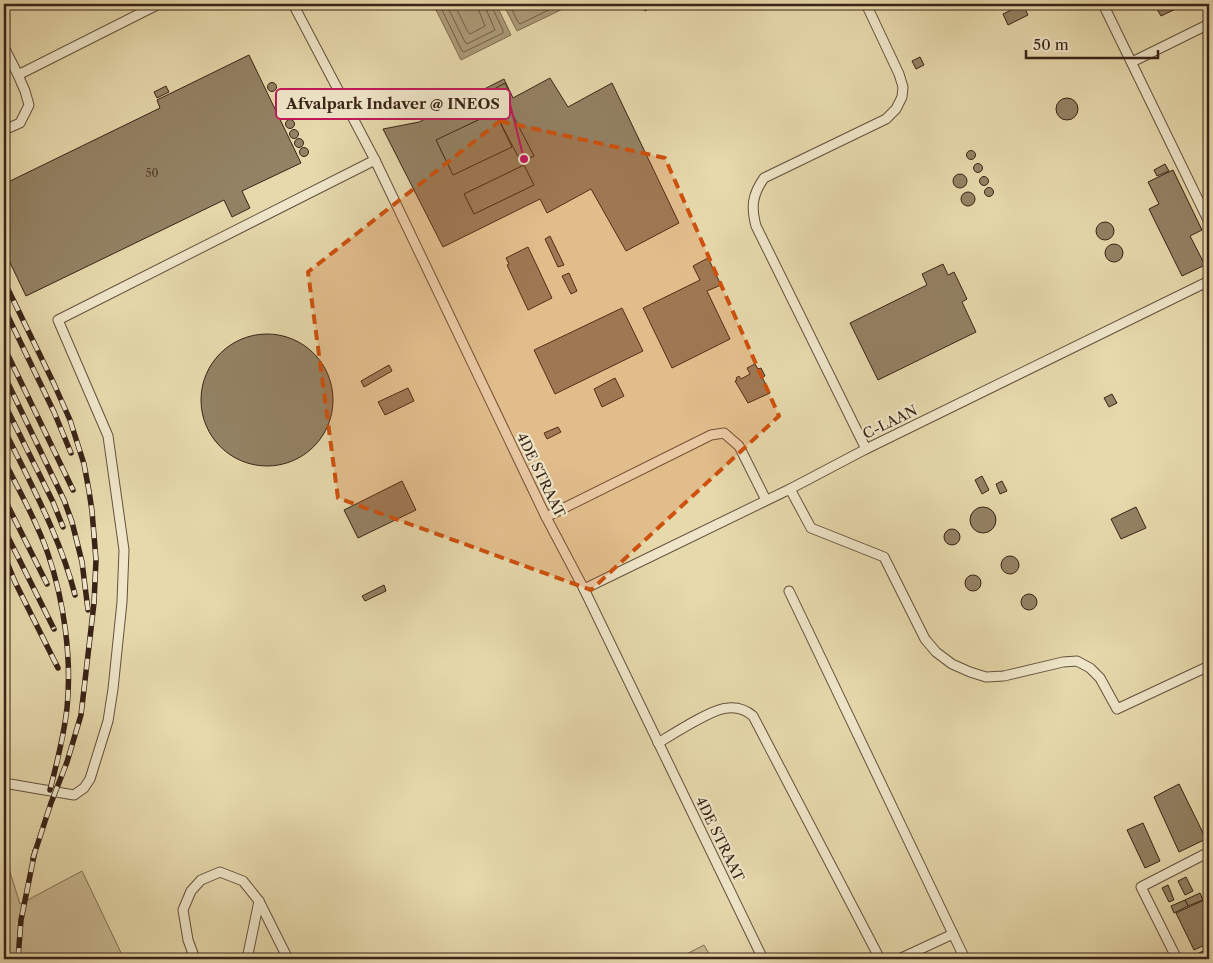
<svg xmlns="http://www.w3.org/2000/svg" width="1213" height="963" font-family="'Libre Caslon Text',serif">
<rect width="100%" height="100%" fill="#e6d9ac"/>
<filter id="stains"><feTurbulence type="fractalNoise" baseFrequency=".004" numOctaves="4"/><feColorMatrix values="0 0 0 0 .2 0 0 0 0 .09 0 0 0 0 .02 0 0 0 .5 -.17"/></filter>
<radialGradient id="worn" r=".72"><stop offset=".6" stop-color="#630" stop-opacity="0"/><stop offset="1" stop-color="#630" stop-opacity=".3"/></radialGradient>
<!-- green -->
<g fill="#c9ba93" stroke="#816e55">
<path d="M4 853 20 904 82 871 124 959H4Z"/>
<path d="M704 945 712 959H676H677Z"/>
</g>
<!-- water -->
<g fill="#ab9b79" stroke="#7d6b52">
<path d="M433 4H496L511 35 461 60Z"/>
<path d="M503 4H565L567 7 517 31Z"/>
</g>
<g fill="none" stroke-linecap="round" stroke-linejoin="round">
<!-- shore -->
<g stroke="#725f48" stroke-width="1">
<path d="M439 4 462 51 464 52 503 33V30L492 7V4"/>
<path d="M446 4 465 42 467 44 495 30 486 9 485 4"/>
<path d="M454 4 468 32 470 34 485 26 479 11 478 4"/>
<path d="M509 4 518 22 520 24 561 4"/>
</g>
</g>
<!-- building -->
<g fill="#938264" stroke="#392317">
<path d="M642 4H650L652 7 645 11Z"/>
<path d="M1023 4 1028 15 1008 25 1003 14Z"/>
<path d="M1154 4H1181L1182 6 1161 16Z"/>
<path d="M249 55 301 163 242 191 250 208 232 217 224 200 26 296 4 250V184L160 108 157 100Z"/>
<path d="M920 57 924 65 916 69 912 61Z"/>
<path d="M550 78 568 107 612 83 679 223 626 251 591 189 547 213 540 199 443 247 383 129 419 122 504 79 513 98Z"/>
<circle cx="272" cy="87" r="4.5"/>
<path d="M505 83 510 93 491 102 487 93Z"/>
<path d="M166 86 169 92 157 98 154 92Z"/>
<path d="M503 96 534 156 521 162 490 103Z"/>
<circle cx="1067" cy="109" r="11"/>
<circle cx="285" cy="115" r="4.5"/>
<path d="M495 112 512 147 453 175 436 140Z"/>
<circle cx="290" cy="124" r="4.5"/>
<circle cx="294" cy="134" r="4.5"/>
<circle cx="299" cy="143" r="4.5"/>
<circle cx="304" cy="152" r="4.5"/>
<circle cx="971" cy="155" r="4.5"/>
<circle cx="978" cy="168" r="4.5"/>
<path d="M1165 164 1169 171 1157 176 1154 170Z"/>
<path d="M524 165 534 185 474 214 464 194Z"/>
<path d="M1173 170 1202 230 1190 236 1205 265 1182 276 1149 209 1159 204 1148 182Z"/>
<circle cx="960" cy="181" r="7"/>
<circle cx="984" cy="181" r="4.5"/>
<circle cx="989" cy="192" r="4.5"/>
<circle cx="968" cy="199" r="7"/>
<circle cx="1105" cy="231" r="9"/>
<path d="M550 236 564 265 558 267 545 239Z"/>
<circle cx="1114" cy="253" r="9"/>
<path d="M528 247 552 298 528 310 507 265 509 264 506 258Z"/>
<path d="M708 258 721 285 707 291 730 339 672 368 643 308 700 280 693 266Z"/>
<path d="M943 264 948 275 954 272 967 299 962 302 976 332 878 380 850 323 927 285 922 274Z"/>
<path d="M569 273 577 291 571 294 562 276Z"/>
<path d="M622 308 643 351 555 394 534 350Z"/>
<circle cx="267" cy="400" r="66"/>
<path d="M755 364 758 369 761 368 765 376 762 377 770 393 748 403 735 381 737 380 736 378 739 376 741 379 750 374 747 368Z"/>
<path d="M389 365 392 371 364 387 361 381Z"/>
<path d="M615 378 624 396 602 407 594 389Z"/>
<path d="M408 388 414 401 385 415 378 402Z"/>
<path d="M1112 394 1117 403 1109 407 1104 398Z"/>
<path d="M558 427 561 432 547 439 544 433Z"/>
<path d="M982 476 989 490 982 494 975 480Z"/>
<path d="M402 481 416 510 358 538 344 510Z"/>
<path d="M1002 481 1007 491 1000 494 996 484Z"/>
<path d="M1136 507 1146 528 1121 539 1111 519Z"/>
<circle cx="983" cy="520" r="13"/>
<circle cx="952" cy="537" r="8"/>
<circle cx="1010" cy="565" r="9"/>
<circle cx="973" cy="583" r="8"/>
<path d="M384 585 386 591 365 601 362 596Z"/>
<circle cx="1029" cy="602" r="8"/>
<path d="M1179 784 1206 839 1179 852 1154 797Z"/>
<path d="M1143 823 1160 861 1145 868 1127 830Z"/>
<path d="M1186 877 1193 891 1185 895 1178 881Z"/>
<path d="M1168 885 1174 900 1169 902 1162 888Z"/>
<path d="M1200 893 1203 900 1188 906 1185 900Z"/>
<path d="M1185 900 1188 906 1174 913 1171 906Z"/>
<path d="M1204 900 1209 910V943L1194 950 1176 913Z"/>
<path d="M1209 948V959H1198L1195 955Z"/>
</g>
<g fill="none" stroke-linecap="round" stroke-linejoin="round">
<defs>
<g id="service">
<path d="M293 4 375 160 546 517 584 589 763 959"/>
<path d="M866 4 899 74 903 87 902 97 896 109 886 119 764 178C752 195 751 207 756 226L866 449"/>
<path d="M1103 4 1209 222"/>
<path d="M4 47 18 75 159 4"/>
<path d="M1132 62 1209 24"/>
<path d="M4 130 20 123 29 105 25 91 18 75"/>
<path d="M790 489 811 528 884 557 925 639 936 652 952 664 970 672 986 677 1004 676 1063 662 1077 661 1090 668 1100 678 1117 709 1209 666"/>
<path d="M546 517 711 435 724 433 739 446 766 500"/>
<path d="M584 589 790 489 866 449 1209 281"/>
<path d="M789 591 965 959"/>
<path d="M658 743C673 734 713 708 728 708 738 707 746 710 753 716L880 959"/>
<path d="M4 783 74 795 84 788 90 779 108 721 113 689 122 602 124 550 108 436 58 320 375 160"/>
<path d="M195 959 188 940 183 910 191 891 201 880 220 872 243 881 259 901 288 959"/>
<path d="M247 959 259 901"/>
<path d="M899 959 953 934"/>
<path d="M1177 959 1141 887 1209 852"/>
</g>
</defs>
<!-- service casing -->
<use href="#service" stroke="#64503c" stroke-width="11"/>
<!-- service -->
<use href="#service" stroke="#efe6c9" stroke-width="9"/>
<defs>
<g id="rail">
<path d="M4 281 54 384 70 420 84 464 89 491 92 511 96 560 94 603 81 715 67 762 51 803 33 858"/>
<path d="M4 308 54 412 71 453"/>
<path d="M4 347 73 490"/>
<path d="M4 375 64 500 72 522 82 562 88 610"/>
<path d="M4 403 53 502 63 527"/>
<path d="M4 429C30 483 60 536 75 595"/>
<path d="M4 460C19 491 37 521 48 554 64 601 72 658 67 708 64 735 57 763 50 790"/>
<path d="M4 498 47 584"/>
<path d="M4 529 54 629"/>
<path d="M4 555 15 582 58 668"/>
<path d="M18 959 21 920 35 851"/>
</g>
</defs>
<!-- rail casing -->
<use href="#rail" stroke="#392317" stroke-width="5.5"/>
<!-- rail -->
<use href="#rail" stroke="#efe6c9" stroke-width="4" stroke-dasharray="11" stroke-linecap="butt"/>
</g>
<!-- marked area -->
<path fill="#ce510e" fill-opacity="0.2" stroke="#ce510e" stroke-width="4" stroke-dasharray="10 6" stroke-linejoin="round" d="M500 121 665 158 779 416 591 590 338 498 308 272Z"/>
<g text-anchor="middle" dominant-baseline="central" stroke-width="4.5" stroke-linejoin="round" paint-order="stroke">
<!-- number labels -->
<g font-size="11" fill="#503b2a">
<text x="152" y="173">50</text>
</g>
<!-- street labels -->
<g font-size="14" fill="#392317" stroke="#efe6c9">
<text transform="translate(890 422) rotate(-26)">C-LAAN</text>
<text transform="translate(541 475) rotate(64)">4DE STRAAT</text>
<text transform="translate(720 839) rotate(64)">4DE STRAAT</text>
</g>
</g>
<!-- callouts -->
<path fill="none" stroke="#c2185b" stroke-width="2" d="M524 159L510 104"/>
<circle fill="#c2185b" stroke="#efe6c9" stroke-width="2" cx="524" cy="159" r="5"/>
<rect fill="#efe6c9" stroke="#c2185b" stroke-width="2" x="276" y="89" width="234" height="30" rx="5"/>
<g font-size="15" text-anchor="middle" font-weight="bold" fill="#392317">
<text x="393" y="109">Afvalpark Indaver @ INEOS</text>
</g>
<!-- margin -->
<rect width="1213" height="963" fill="none" stroke="#e6d9ac" stroke-width="20"/>
<rect x="5" y="5" width="1203" height="953" fill="none" stroke="#392317" stroke-width="2.5"/>
<rect x="10" y="10" width="1193" height="943" fill="none" stroke="#392317"/>
<!-- scale -->
<path d="M1026 50v8h132v-8" fill="none" stroke="#392317" stroke-width="2.5"/>
<text x="1033" y="50" font-size="15" fill="#392317" stroke="#efe6c9" stroke-width="4" paint-order="stroke">50 m</text>
<rect width="100%" height="100%" filter="url(#stains)"/>
<rect width="100%" height="100%" fill="url(#worn)"/>
</svg>
